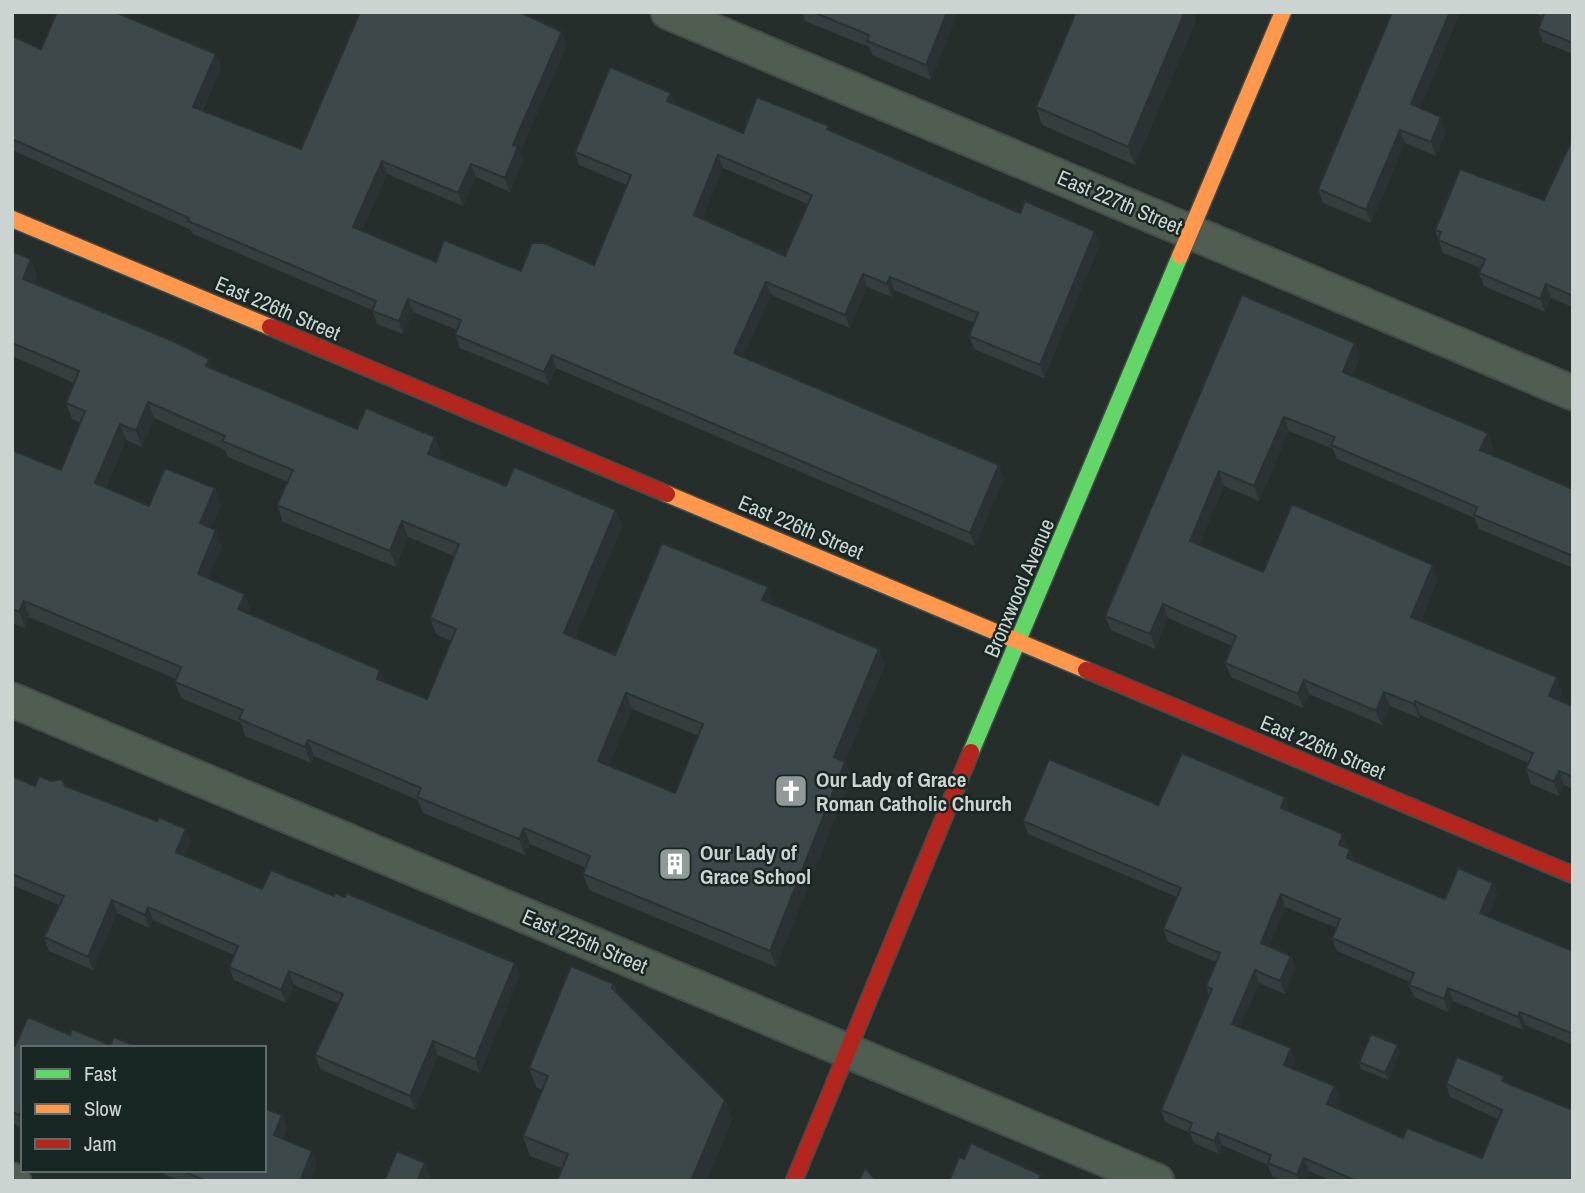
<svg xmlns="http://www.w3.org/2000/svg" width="1585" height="1193" font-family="'Archivo Narrow',sans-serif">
<rect width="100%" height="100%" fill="#262e2c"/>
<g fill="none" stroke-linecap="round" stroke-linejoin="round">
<defs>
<g id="street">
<path d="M668 12 1573 393"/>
<path d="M12 700 1157 1181"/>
<path d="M12 1180 14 1181"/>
</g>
<path id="fast" d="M971 752 1180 256"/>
<g id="slow">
<path d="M12 219 270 327"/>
<path d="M1180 256 1283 12"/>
<path d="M667 494 1086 670"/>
</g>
<g id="jam">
<path d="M270 327 667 494"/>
<path d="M1086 670 1573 875"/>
<path d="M794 1181 971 752"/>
</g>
</defs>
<!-- street casing -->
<use href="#street" stroke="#454b49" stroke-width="37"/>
<!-- fast casing -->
<use href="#fast" stroke="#454b49" stroke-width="19"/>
<!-- slow casing -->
<use href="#slow" stroke="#454b49" stroke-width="19"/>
<!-- jam casing -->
<use href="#jam" stroke="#454b49" stroke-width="19"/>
<!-- street -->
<use href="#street" stroke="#505d51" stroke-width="33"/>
<!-- fast -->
<use href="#fast" stroke="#63d668" stroke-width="16"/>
<!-- slow -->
<use href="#slow" stroke="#ff974d" stroke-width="16"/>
<!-- jam -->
<use href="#jam" stroke="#b3261e" stroke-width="16"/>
</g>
<!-- wall -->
<g fill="#343e3f" fill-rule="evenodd">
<path d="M800 12H958L931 80 872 55 869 47 805 21 803 14Z"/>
<path d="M1076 12H1194V14L1196 20 1135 165 1042 125 1036 107Z"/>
<path d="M1460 12 1420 108 1446 131 1436 156 1405 143 1371 223 1323 203 1318 189Z"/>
<path d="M1531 12H1573V54L1543 42 1538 29 1543 17Z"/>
<path d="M12 36 41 49 216 54 221 67 202 111 301 149 567 45 520 152 523 160 510 192 476 177 463 206 387 174 362 231 436 262 521 271 594 265 627 185 579 165 575 152 676 105 743 133 830 130 1020 213 1100 244 1044 378 974 349 969 336 974 323 894 290 892 297 867 287 850 328 771 295 743 356 1004 478 975 546 556 368 549 385 460 348 455 335 457 330 413 312 403 334 377 324 372 310 193 234 191 230 12 150ZM723 168 808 204 785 256 702 219Z"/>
<path d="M1573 138V307L1551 298 1545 312 1484 286 1479 273 1481 268 1443 253 1435 230 1544 200Z"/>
<path d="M12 251 31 259 37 276 34 284 209 359 213 369 357 429 435 437 441 454 439 459 506 486 616 510 622 526 575 638 615 655 774 603 773 605 885 665 845 761 851 778 776 967 589 890 583 874 586 868 530 844 525 855 423 813 418 800 314 756 311 763 245 736 241 723 181 698 175 682 176 679 29 617 25 628 12 623V450L61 470 81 423 72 419 66 403 74 383 12 356ZM154 418 225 450 228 457 288 482 277 505 283 522 396 567 408 537 454 556 430 618 436 634 451 641 427 699 385 682 380 670 249 614 251 610 208 579 222 546 211 528 221 505 215 488 149 506 106 488 126 440 142 447ZM632 709 699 736 675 793 609 765Z"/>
<path d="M1242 295 1355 343 1360 357 1352 376 1488 433 1493 447 1490 454 1573 489V568L1479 529 1475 518 1337 459 1333 449 1289 431 1259 501 1224 486 1199 545 1263 572 1438 579 1421 621 1562 691 1559 700 1573 706V789L1564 785 1559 796 1531 784 1526 769 1528 763 1420 715 1419 718 1390 706 1382 725 1309 694 1303 708 1231 677 1225 663 1232 646 1168 618 1155 649 1111 630 1105 616Z"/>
<path d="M12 776 35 786H65L157 821 186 829 191 842 185 856 262 889 334 896 515 963 520 976 480 1073 438 1055 415 1110 320 1069 315 1055 339 1004 294 985 286 1003 234 980 229 967 234 955 153 920 149 928 117 913 93 970 49 951 44 937 59 905 12 885Z"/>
<path d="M1158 805 1290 810 1289 811 1348 846 1347 848 1350 849 1354 861 1445 899 1493 883 1497 895 1488 916 1573 951V1045L1525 1025 1523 1030 1453 1001 1448 1012 1414 997 1409 985 1410 982 1337 951 1332 938 1337 928 1285 907 1269 946 1296 968 1285 994 1259 983 1240 1027 1296 1060 1292 1068 1335 1086 1340 1099 1336 1108 1403 1138 1482 1158 1498 1119 1450 1097 1446 1084 1506 1083 1573 1181H1332L1309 1171 1305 1181H1284L1272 1176 1268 1165 1222 1145 1219 1154 1194 1143 1190 1133 1165 1122 1161 1110 1209 996 1206 986 1216 962 1168 942 1163 929 1177 897 1028 834 1023 821Z"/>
<path d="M614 984 617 993 725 1100 732 1120 706 1181H557L562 1168 530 1156 523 1136 542 1090 536 1087 529 1068Z"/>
<path d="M70 1035 110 1045 140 1048H23V1128L12 1123V1045L15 1046Z"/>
<path d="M1400 1052 1388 1080 1361 1069 1359 1062Z"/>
<path d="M282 1115 287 1128 283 1138 317 1164 310 1181H180L155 1170H264Z"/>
</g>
<!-- shaded-wall -->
<g fill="#2a3233">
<path d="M947 12H958L931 80 926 65Z"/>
<path d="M1185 12H1194V14L1196 20 1135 165 1128 147Z"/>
<path d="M1450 12H1460L1416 117 1411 104Z"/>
<path d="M562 32 567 45 520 152 523 160 510 192 505 178 513 145Z"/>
<path d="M216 54 221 67 197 120 193 107Z"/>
<path d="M671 93 676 106 667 101Z"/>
<path d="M1441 117 1446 131 1436 156 1431 142Z"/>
<path d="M1400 130 1405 143 1371 223 1366 210Z"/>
<path d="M718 155 723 168 698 228 694 215Z"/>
<path d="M382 161 387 174 358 241 353 227Z"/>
<path d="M471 164 476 177 463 206 458 193Z"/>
<path d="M1095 231 1100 244 1044 378 1040 365Z"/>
<path d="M31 259 37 276 29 295 23 279Z"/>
<path d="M863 274 867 287 850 328 845 315Z"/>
<path d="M890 277 894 290 892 297 887 284Z"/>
<path d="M766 282 771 295 739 366 734 353Z"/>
<path d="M1546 284 1551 298 1545 312 1540 299Z"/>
<path d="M408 299 413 312 403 334 399 321Z"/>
<path d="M1355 343 1360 357 1348 387 1343 372Z"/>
<path d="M552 355 556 368 549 385 544 372Z"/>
<path d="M209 359 215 375 206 366Z"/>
<path d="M148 402 154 418 142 447 136 431Z"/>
<path d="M1284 417 1289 431 1259 501 1254 486Z"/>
<path d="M120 424 126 440 101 499 95 483Z"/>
<path d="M1488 433 1493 447 1486 464 1480 450Z"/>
<path d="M435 437 441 454 434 470 428 454Z"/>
<path d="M999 465 1004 478 975 546 970 533Z"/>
<path d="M1219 471 1224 486 1195 555 1190 541Z"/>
<path d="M215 488 221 505 206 540 200 523Z"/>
<path d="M616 510 622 526 570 650 564 633Z"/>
<path d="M402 521 408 537 396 567 390 551Z"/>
<path d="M216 530 222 546 204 591 198 574Z"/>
<path d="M1433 565 1438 579 1417 631 1411 617Z"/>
<path d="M768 587 774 603 768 617 762 600Z"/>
<path d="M245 594 251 610 244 625 238 609Z"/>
<path d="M24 601 29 617 25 628 19 612Z"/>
<path d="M1163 604 1168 618 1155 649 1150 634Z"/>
<path d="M879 649 885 665 840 773 834 757Z"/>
<path d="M380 670 386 686 377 679Z"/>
<path d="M1557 677 1562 691 1554 710 1549 696Z"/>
<path d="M1304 680 1309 694 1303 708 1298 694Z"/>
<path d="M1384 692 1390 706 1382 725 1376 711Z"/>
<path d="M626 693 632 709 604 777 598 761Z"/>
<path d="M1415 701 1420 715 1419 718 1414 704Z"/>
<path d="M308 740 314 756 311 763 305 747Z"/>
<path d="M845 762 851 778 776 967 770 951Z"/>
<path d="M1559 771 1564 785 1559 796 1554 782Z"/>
<path d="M1285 797 1290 810 1285 820 1281 808Z"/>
<path d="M524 828 530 844 525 855 519 839Z"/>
<path d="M186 829 191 842 181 866 176 852Z"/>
<path d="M1343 834 1348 846 1344 857 1339 845Z"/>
<path d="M1350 849 1355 862 1347 858Z"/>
<path d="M1493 883 1497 895 1485 925 1480 913Z"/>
<path d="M1281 894 1285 907 1265 955 1261 943Z"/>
<path d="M112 900 117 913 93 970 88 957Z"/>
<path d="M148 907 153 920 149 928 145 915Z"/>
<path d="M1291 956 1296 968 1285 994 1280 981Z"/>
<path d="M515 963 520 976 480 1073 475 1059Z"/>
<path d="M1255 970 1259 983 1236 1037 1232 1024Z"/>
<path d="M289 971 294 985 286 1003 281 990Z"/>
<path d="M1448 988 1453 1001 1448 1012 1444 999Z"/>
<path d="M1520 1012 1525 1025 1523 1030 1518 1017Z"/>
<path d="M433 1041 438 1055 415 1110 410 1096Z"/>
<path d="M1398 1045 1400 1052 1388 1080 1385 1073Z"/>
<path d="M1291 1048 1296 1060 1288 1078 1284 1065Z"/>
<path d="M1335 1086 1340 1099 1332 1117 1327 1104Z"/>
<path d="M725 1100 732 1120 706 1181H691Z"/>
<path d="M23 1107V1125L19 1115Z"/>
<path d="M282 1115 287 1128 279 1148 274 1135Z"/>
<path d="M1218 1133 1222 1145 1219 1154 1214 1141Z"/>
<path d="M312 1151 317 1164 310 1181H300Z"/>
<path d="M1304 1158 1309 1171 1305 1181H1299L1297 1175Z"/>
<path d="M425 1163 432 1181H417Z"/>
</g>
<!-- building -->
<g fill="#3c4849" stroke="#2a3233" stroke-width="2" fill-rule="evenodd">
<path d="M57 12H115L216 54 193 107 301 149 360 12H520L562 32 513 145 518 147 505 178 471 164 458 193 382 161 353 227 436 262 444 240 521 271 532 243H544L594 265 631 175 575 152 610 67 671 93 667 101 743 133 757 97 829 126 827 129 1020 213 1025 201 1095 231 1040 365 969 336 978 313 890 277 887 284 863 274 845 315 766 282 734 353 999 465 970 533 552 355 544 372 455 335 461 320 408 299 399 321 372 311 376 301 188 221 189 218 12 139V36L41 49ZM718 155 812 195 785 256 694 215Z"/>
<path d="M813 12H947L926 65 867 41 869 35Z"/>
<path d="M1076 12H1185L1128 147 1036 107Z"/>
<path d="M1392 12H1450L1411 104 1441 117 1431 142 1400 130 1366 210 1318 189Z"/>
<path d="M1545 12H1573V43L1538 29Z"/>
<path d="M1573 138V296L1546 284 1540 299 1479 273 1485 259 1438 240 1441 232 1435 230 1460 169 1544 200Z"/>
<path d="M12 251 31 259 23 279 173 341 209 359 206 366 357 429 366 408 435 437 428 454 506 486 514 467 616 510 564 633 615 655 662 543 768 587 762 600 879 649 834 757 845 762 770 951 583 874 590 856 524 828 519 839 417 797 421 788 308 740 305 747 239 719 243 710 175 682 181 667 24 601 19 612 12 609V450L61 470 85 411 66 403 79 371 12 343ZM148 402 225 436 222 441 293 470 277 505 390 551 402 521 459 544 430 618 456 629 427 699 377 679 380 670 238 609 245 594 198 574 216 530 200 523 215 488 165 468 149 506 95 483 120 424 136 431ZM626 693 703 724 675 793 598 761Z"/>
<path d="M1242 295 1355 343 1343 372 1488 433 1480 450 1573 489V556L1474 515 1477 507 1331 445 1335 437 1284 417 1254 486 1219 471 1190 541 1263 572 1292 504 1433 565 1411 617 1557 677 1549 696 1573 706V777L1559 771 1554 782 1526 769 1533 753 1415 701 1414 704 1384 692 1376 711 1304 680 1298 694 1225 663 1236 636 1163 604 1150 634 1105 616Z"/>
<path d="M1182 753 1285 797 1281 808 1343 834 1339 845 1350 849 1347 858 1445 899 1458 868 1493 883 1480 913 1573 951V1034L1520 1012 1518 1017 1448 988 1444 999 1409 985 1414 973 1332 938 1340 919 1281 894 1261 943 1291 956 1280 981 1255 970 1232 1024 1291 1048 1284 1065 1335 1086 1327 1104 1403 1138 1407 1128 1482 1158 1502 1110 1446 1084 1457 1057 1504 1076 1502 1081 1573 1110V1181H1356L1304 1158 1297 1175 1268 1163 1271 1155 1218 1133 1214 1141 1189 1131 1192 1123 1161 1110 1212 989 1206 986 1220 953 1163 929 1181 888 1023 821 1049 759 1158 805Z"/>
<path d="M12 776 35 786 39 776 51 781 62 779 65 786 157 821 159 817 186 829 176 852 262 889 271 870 334 896 335 893 345 897 346 893 515 963 475 1059 433 1041 410 1096 315 1055 343 994 289 971 281 990 229 967 238 946 148 907 145 915 112 900 88 957 44 937 64 896 12 874Z"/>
<path d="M571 966 614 984 612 988 725 1100 691 1181H557L568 1154 523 1136 548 1076 529 1068Z"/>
<path d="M28 1017 70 1035 72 1029 110 1045 114 1037 140 1048H23V1107L19 1115 12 1112V1045L15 1046Z"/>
<path d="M1371 1034 1398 1045 1385 1073 1359 1062Z"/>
<path d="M264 1108 282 1115 274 1135 312 1151 300 1181H206L181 1170H264Z"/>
<path d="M971 1143 1041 1175 1038 1181H949L959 1157 964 1159Z"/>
<path d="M397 1151 425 1163 417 1181H384Z"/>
<path d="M865 1168 877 1181H859Z"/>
</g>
<!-- icons -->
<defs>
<symbol id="church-square" viewBox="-11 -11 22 22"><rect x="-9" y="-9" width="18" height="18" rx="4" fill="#919a97" stroke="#192724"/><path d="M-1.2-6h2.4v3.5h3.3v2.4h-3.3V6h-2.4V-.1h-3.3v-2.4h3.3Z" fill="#fff"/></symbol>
<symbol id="building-square" viewBox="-11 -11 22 22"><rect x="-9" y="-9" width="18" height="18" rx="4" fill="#919a97" stroke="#192724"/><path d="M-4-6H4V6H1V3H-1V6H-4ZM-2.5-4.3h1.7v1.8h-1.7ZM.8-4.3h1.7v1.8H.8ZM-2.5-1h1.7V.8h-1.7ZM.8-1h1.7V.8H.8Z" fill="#fff"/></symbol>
</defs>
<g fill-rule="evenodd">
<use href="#church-square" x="772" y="772" width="38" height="38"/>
<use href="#building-square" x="656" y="845" width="38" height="38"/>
</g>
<g text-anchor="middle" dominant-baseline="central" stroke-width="5" stroke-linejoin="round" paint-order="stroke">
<!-- street labels -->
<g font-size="21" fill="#cbd4d1" stroke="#192724">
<text transform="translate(1120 202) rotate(23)">East 227th Street</text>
<text transform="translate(278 308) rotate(23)">East 226th Street</text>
<text transform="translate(801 527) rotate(23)">East 226th Street</text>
<text transform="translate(1019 588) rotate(-67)">Bronxwood Avenue</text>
<text transform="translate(1323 747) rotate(23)">East 226th Street</text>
<text transform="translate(585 941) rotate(23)">East 225th Street</text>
</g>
<!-- poi labels -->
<g font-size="21" font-weight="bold" fill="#cbd4d1" stroke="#192724" text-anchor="start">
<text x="816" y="779">Our Lady of Grace<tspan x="816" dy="24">Roman Catholic Church</tspan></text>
<text x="700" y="852">Our Lady of<tspan x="700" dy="24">Grace School</tspan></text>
</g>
</g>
<!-- border -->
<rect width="1585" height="1193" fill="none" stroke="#cbd4d1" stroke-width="28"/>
<!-- legend -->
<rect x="21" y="1046" width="245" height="126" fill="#192724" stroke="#606c69" stroke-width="2"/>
<rect x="35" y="1069" width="35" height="10" fill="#63d668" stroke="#606c69" stroke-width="2"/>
<text x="84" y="1081" font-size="21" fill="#cbd4d1">Fast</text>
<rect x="35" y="1104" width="35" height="10" fill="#ff974d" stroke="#606c69" stroke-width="2"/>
<text x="84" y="1116" font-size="21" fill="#cbd4d1">Slow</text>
<rect x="35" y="1139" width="35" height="10" fill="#b3261e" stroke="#606c69" stroke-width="2"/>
<text x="84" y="1151" font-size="21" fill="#cbd4d1">Jam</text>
</svg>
